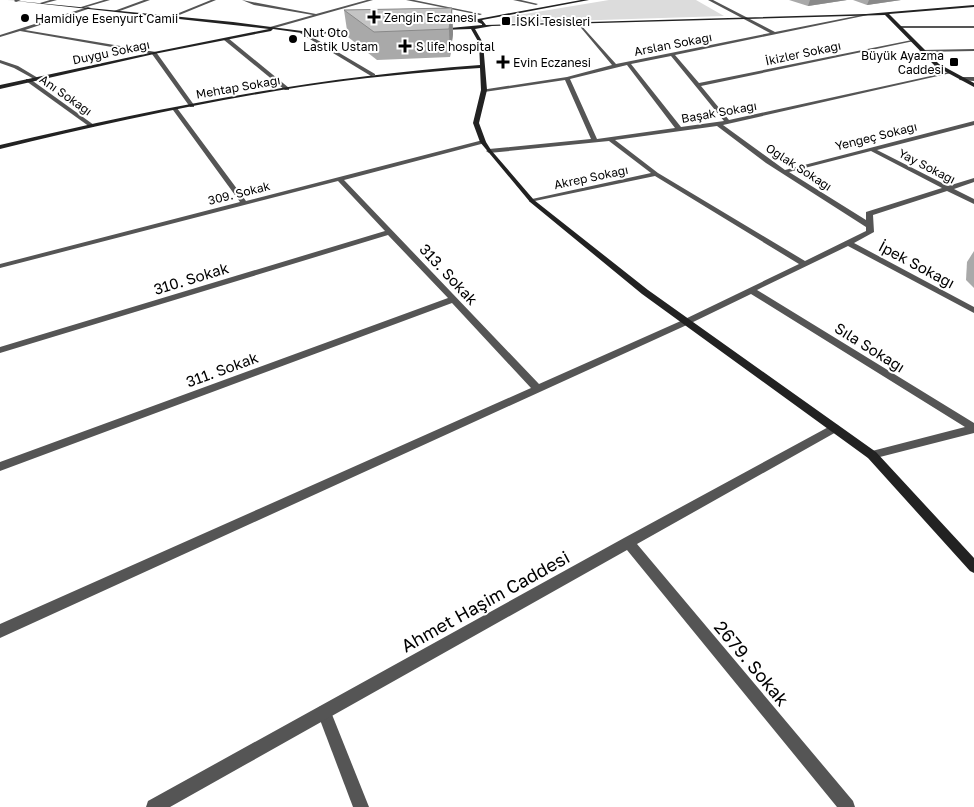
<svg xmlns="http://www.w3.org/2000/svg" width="974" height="807" font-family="'Golos Text',sans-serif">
<rect width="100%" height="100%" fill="#fff"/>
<!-- green -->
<path fill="#dcdcdc" d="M609 0H696L724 16 505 23 501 18Z"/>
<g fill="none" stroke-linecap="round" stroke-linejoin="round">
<!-- lane -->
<path fill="#555" fill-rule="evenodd" d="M324 705 329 707 369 807H353L317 712 319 707Z"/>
<!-- street -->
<g fill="#555" fill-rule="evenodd">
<path d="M15 0H21L16 2 14 1Z"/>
<path d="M50 0H57L42 4 40 3Z"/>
<path d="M104 0H110L83 8 81 7Z"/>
<path d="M144 0H150L117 12 114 11Z"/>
<path d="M211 0H216L172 18 169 17Z"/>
<path d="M242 0 316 14 367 0H373L271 29 270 27 313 15 254 5Z"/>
<path d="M406 0H414L482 14 480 15Z"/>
<path d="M513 0H521L538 4 536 5Z"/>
<path d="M708 0H713L775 32 866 14 868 15 675 55 699 83 912 40 914 41 701 86 729 120 949 72 951 73 723 125 785 170 974 121V125L877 150 948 186 974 178V182L954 189 974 199V204L947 191 873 215 874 232 854 243 974 307V313L848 246 757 290 974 423V433L872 459 868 458 867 455 868 452 872 451 965 427 751 294 689 324 0 638V624L531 388 452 303 0 471V462L448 298 388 235 0 353V347L385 231 338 181 0 268V264L240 202 173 110V108H177L246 201 483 140 486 142 485 143 344 180 539 384 683 320 799 264 655 176 530 202 529 201 532 199 651 173 609 141 489 153 486 151 489 149 591 139 565 80 484 92 481 90 567 77 612 65 577 23H579L616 64 770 33ZM671 56 724 121 681 127 631 64ZM627 65 675 128 597 139 570 79ZM717 126 766 163 866 227V231L805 261 658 173 615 140ZM871 151 942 188 866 212V220L789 172Z"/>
<path d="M88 7 91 8 25 30 156 52 194 105V107H190L152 54 20 31 0 37V35Z"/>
<path d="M900 26H974V28H899Z"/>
<path d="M302 31 375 74V75L371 76 300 33Z"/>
<path d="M224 38H228L289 88V90H285L224 40Z"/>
<path d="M974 49V51L921 52 919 51 921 50Z"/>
<path d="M0 60 18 66 38 78 34 79 14 68 0 63Z"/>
<path d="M961 77H974V81L959 80Z"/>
<path d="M26 79H30L94 125V127H90L26 81Z"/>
<path d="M834 424 838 425 839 428 838 431 637 544 853 801 855 807H837L627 550 170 807H146L148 801 624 538Z"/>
</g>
<!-- secondary -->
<g fill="#222" fill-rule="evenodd">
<path d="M7 0 233 22 302 31 363 33 361 34 302 33 273 29 271 31 154 54 0 89V85L154 52 269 29Z"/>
<path d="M581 0H589L482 20 486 25 866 14 974 5V7L889 14 939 64 974 83V87L935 66 885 15 492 26 475 29 483 43 487 90 479 123 486 142 491 150 534 200 648 290 876 452 974 558V573L970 571 868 458 642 294 530 202 480 142 473 123 481 90 480 68C420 72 360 78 300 87 199 103 99 125 0 149V145C161 107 315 77 480 65L479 43 471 29 441 30 439 29 482 25V24L473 20 462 19 439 21 438 19 462 16 478 19Z"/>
</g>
</g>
<!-- wall -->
<g fill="#a9a9a9">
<path d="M789 0H847L808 6Z"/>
<path d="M853 0H901L867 5Z"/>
<path d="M452 8 453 34 450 57 377 60 348 37 344 10Z"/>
<path d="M974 251V288L966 280 967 262Z"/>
</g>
<!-- shaded-wall -->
<g fill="#898989">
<path d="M810 0H847L808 6Z"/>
<path d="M869 0H901L867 5Z"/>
<path d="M452 8 453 34 450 57 449 29Z"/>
</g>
<!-- building -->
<path fill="#c4c4c4" stroke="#898989" d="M452 8 449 29 374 32 344 10Z"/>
<!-- markers -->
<g fill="#000" stroke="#fff" stroke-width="2">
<path d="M371.5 9.5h5v5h5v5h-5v5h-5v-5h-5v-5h5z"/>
<circle cx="25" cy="18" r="5"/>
<rect x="501" y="16" width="10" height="10" rx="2.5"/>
<circle cx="293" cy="39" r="5"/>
<path d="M402.5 38.5h5v5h5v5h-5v5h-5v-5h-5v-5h5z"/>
<path d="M500.5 54.5h5v5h5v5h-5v5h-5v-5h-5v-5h5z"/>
<rect x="949" y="57" width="10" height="10" rx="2.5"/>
</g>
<g text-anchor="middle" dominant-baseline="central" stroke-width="4" stroke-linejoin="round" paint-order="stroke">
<!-- far-poi labels -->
<g font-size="12" fill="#000" stroke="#fff" text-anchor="start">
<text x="384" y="17">Zengin Eczanesi</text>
<text x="35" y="18">Hamidiye Esenyurt Camii</text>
<text x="516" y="21">İSKİ Tesisleri</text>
<text x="303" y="32">Nut Oto<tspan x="303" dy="14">Lastik Ustam</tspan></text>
<text x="416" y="46">S life hospital</text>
<text x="944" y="55" text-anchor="end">Büyük Ayazma<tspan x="944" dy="14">Caddesi</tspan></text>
<text x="513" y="62">Evin Eczanesi</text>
</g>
<!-- far-street labels -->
<g font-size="12" fill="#000" stroke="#fff">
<text transform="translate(673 44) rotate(-11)">Arslan Sokağı</text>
<text transform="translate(111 52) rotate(-12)">Duygu Sokağı</text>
<text transform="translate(803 53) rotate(-12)">İkizler Sokağı</text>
<text transform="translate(238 87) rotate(-10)">Mehtap Sokağı</text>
<text transform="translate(66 95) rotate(35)">Anı Sokağı</text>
<text transform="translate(719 112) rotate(-10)">Başak Sokağı</text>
<text transform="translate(876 136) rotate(-14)">Yengeç Sokağı</text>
<text transform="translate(927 166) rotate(27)">Yay Sokağı</text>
<text transform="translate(799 167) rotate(33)">Oğlak Sokağı</text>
<text transform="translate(591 177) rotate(-12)">Akrep Sokağı</text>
<text transform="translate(239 193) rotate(-14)">309. Sokak</text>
</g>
<!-- street labels -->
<g font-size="15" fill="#000" stroke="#fff">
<text transform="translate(917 264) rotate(28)">İpek Sokağı</text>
<text transform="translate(449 274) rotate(47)">313. Sokak</text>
<text transform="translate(191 278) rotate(-17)">310. Sokak</text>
<text transform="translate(870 347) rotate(32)">Sıla Sokağı</text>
<text transform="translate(222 369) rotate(-20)">311. Sokak</text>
</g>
<!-- near-street labels -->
<g font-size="18" fill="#000" stroke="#fff">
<text transform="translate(485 601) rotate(-29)">Ahmet Haşim Caddesi</text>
<text transform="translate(752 663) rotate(50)">2679. Sokak</text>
</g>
</g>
</svg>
